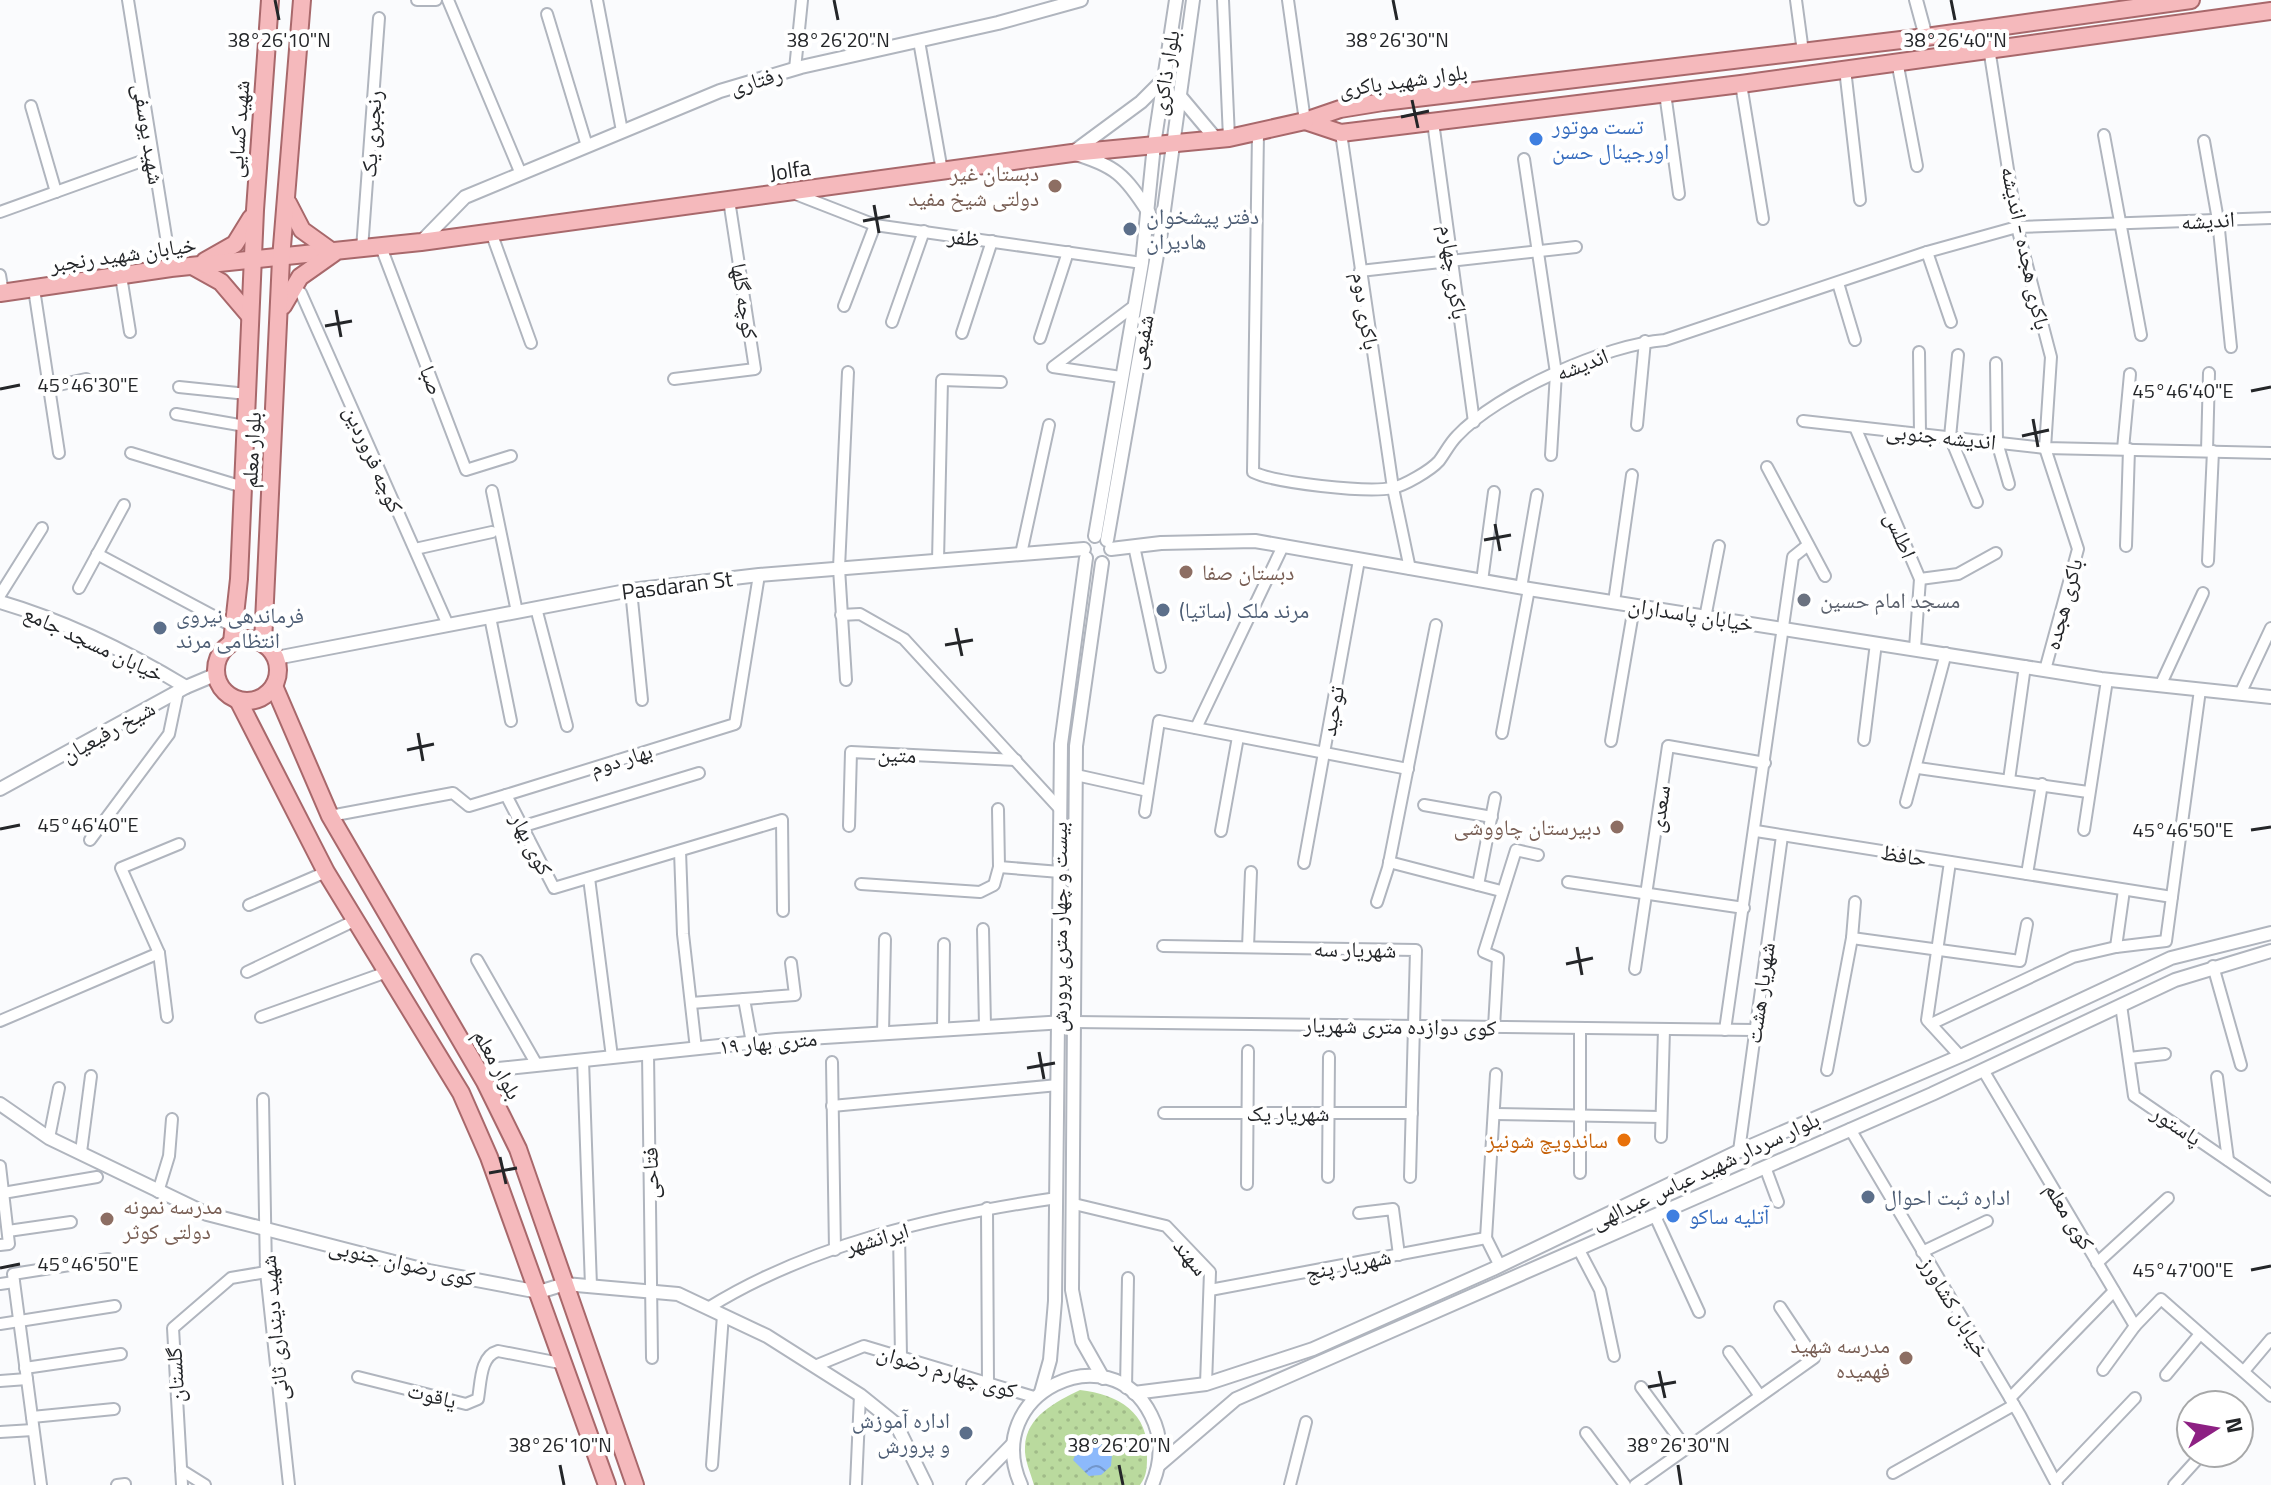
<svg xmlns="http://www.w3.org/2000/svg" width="2271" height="1485" font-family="'Titillium Web','Noto Naskh Arabic',sans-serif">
<defs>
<pattern id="grass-dots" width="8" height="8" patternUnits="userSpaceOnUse" patternTransform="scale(2)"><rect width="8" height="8" fill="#bada9e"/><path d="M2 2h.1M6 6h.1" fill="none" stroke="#a0bb88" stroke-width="1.8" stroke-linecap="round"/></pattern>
<pattern id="water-waves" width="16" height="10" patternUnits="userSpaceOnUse" patternTransform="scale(2)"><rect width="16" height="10" fill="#8cb9fb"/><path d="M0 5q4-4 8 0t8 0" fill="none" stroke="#7296cb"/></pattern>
</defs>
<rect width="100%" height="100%" fill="#fafbfd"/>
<!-- grass -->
<path fill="url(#grass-dots)" d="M1080 1390C1118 1394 1150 1413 1147 1455 1147 1467 1147 1476 1140 1485H1034C1031 1474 1024 1459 1025 1447 1026 1416 1056 1402 1080 1390Z"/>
<!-- water -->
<path fill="url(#water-waves)" d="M1098 1441 1112 1454 1111 1466 1101 1475 1089 1476 1073 1460C1078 1448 1084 1442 1098 1441Z"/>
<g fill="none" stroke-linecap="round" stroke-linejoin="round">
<defs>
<g id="minor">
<path d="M128 0 171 268"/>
<path d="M417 0H436"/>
<path d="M448 0 521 174"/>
<path d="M597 0 622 131"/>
<path d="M1223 0 1229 138"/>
<path d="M1288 0 1305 121"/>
<path d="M1796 0 1803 52"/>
<path d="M547 14 587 146"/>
<path d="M919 41 942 171"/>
<path d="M1989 48 2017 227 2051 357 2045 448 2078 549 2045 670"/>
<path d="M1897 61 1917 166"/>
<path d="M795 69 802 0"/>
<path d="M1845 69 1860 200"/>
<path d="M1741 84 1763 219"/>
<path d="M1665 93 1679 194"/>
<path d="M31 106 56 192"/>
<path d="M1433 122 1474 422"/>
<path d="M1258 133 1253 472C1275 483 1367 493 1392 488 1404 486 1431 470 1439 461 1445 453 1450 443 1457 436 1497 393 1607 344 1665 340L1927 252 2017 227 2271 218"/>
<path d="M1341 133 1393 488 1410 569"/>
<path d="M2104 135 2141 335"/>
<path d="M2204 141 2218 220 2231 347"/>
<path d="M1524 159 1556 373 1551 455"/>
<path d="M793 193 875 225 1142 263"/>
<path d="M0 212 153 157"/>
<path d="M491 232 531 343"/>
<path d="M381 247 466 470 511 456"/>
<path d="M362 249 379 18"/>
<path d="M1927 252 1951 322"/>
<path d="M1360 271 1576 247"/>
<path d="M0 275 3 293"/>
<path d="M121 276 130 332"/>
<path d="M1838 283 1855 340"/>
<path d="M34 289 59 453"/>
<path d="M301 293 448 625"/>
<path d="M844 306 875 225"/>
<path d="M892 322 924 231"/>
<path d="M962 333 992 241"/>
<path d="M1040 338 1068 252"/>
<path d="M1919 352 1920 434"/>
<path d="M1958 355 1950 437 1977 502"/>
<path d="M1996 363 1997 442 2009 484"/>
<path d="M1121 377 1053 367 1134 306"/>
<path d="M674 379 755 369 729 200"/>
<path d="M49 387 86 379"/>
<path d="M179 387 247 394"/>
<path d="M176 414 245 426"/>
<path d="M1803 421 2045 448 2271 453"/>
<path d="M1637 425 1645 341"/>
<path d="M1855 427 1920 579 1915 648"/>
<path d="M2123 449 2130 374"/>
<path d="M2207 451 2209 373"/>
<path d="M131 453 243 487"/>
<path d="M1767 467 1825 576"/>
<path d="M492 491 517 612"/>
<path d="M1134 546 1160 667"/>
<path d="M2126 546 2129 449"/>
<path d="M415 549 492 532"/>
<path d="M97 554 234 627"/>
<path d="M1021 554 1049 425"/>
<path d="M938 561 942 380 1001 382"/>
<path d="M2208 561 2213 451"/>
<path d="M1920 579 1958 574 1996 553"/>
<path d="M1482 581 1494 492"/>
<path d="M79 588 124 505"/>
<path d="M1521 588 1537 495"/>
<path d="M631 590 642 700"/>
<path d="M0 595 42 528"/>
<path d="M1614 602 1632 475"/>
<path d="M536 608 567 726"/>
<path d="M841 615 860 614 904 639 1060 809"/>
<path d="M490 617 511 721"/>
<path d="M1705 618 1719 546"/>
<path d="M846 680 839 568 848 372"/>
<path d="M2160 686 2203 593"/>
<path d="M2240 694 2271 628"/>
<path d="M1196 728 1283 546"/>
<path d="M1502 733 1529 589"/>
<path d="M1864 740 1876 643"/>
<path d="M1611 741 1634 607"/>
<path d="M1918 768 2088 792"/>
<path d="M1076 775 1148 791"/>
<path d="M2009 780 2025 666"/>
<path d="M506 795 735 724 759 575"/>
<path d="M1906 802 1946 653"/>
<path d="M1424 805 1492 817"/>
<path d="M1145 812 1159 721 1408 769"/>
<path d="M330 816 453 793 469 806 506 795 554 888 782 820 783 911"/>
<path d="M524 826 699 773"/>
<path d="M849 826 851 752 1016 760"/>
<path d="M2084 830 2107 680"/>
<path d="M1221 831 1238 737"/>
<path d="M1756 831 2172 897"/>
<path d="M90 840 169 734 178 691"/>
<path d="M680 851 683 934 696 1049"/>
<path d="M1389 862 1501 891"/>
<path d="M1950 862 1927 1020 1960 1056"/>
<path d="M1304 863 1359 560"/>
<path d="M999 867 1060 872"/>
<path d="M2027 874 2042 784"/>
<path d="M589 878 612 1057"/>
<path d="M1568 882 1744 908"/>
<path d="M861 884 980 892 994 885 999 867 998 809"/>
<path d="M1478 885 1495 798"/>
<path d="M1377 902 1388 868 1436 625"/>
<path d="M249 905 326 872"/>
<path d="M983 929 985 1026"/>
<path d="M1852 938 2020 961 2027 924"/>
<path d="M1163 946 1416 950 1410 1177"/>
<path d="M1248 947 1251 872"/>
<path d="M2116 947 2124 890"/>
<path d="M477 960 537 1065"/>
<path d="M2213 966 2241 1065"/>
<path d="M1635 969 1668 746 1765 763"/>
<path d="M247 972 356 920"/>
<path d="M691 1003 744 999"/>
<path d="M2121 1005 2134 1096 2271 1190"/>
<path d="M167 1017 159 953 121 868 179 844"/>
<path d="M261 1017 387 972"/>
<path d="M0 1021 159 953"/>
<path d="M1074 1022 1754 1030"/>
<path d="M1931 1024 2073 957 2116 947 2166 941 2200 690"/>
<path d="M1494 1027 1498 958 1484 952 1516 850 1538 855"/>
<path d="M943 1029 944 944"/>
<path d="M1725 1030 1793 557 1808 545"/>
<path d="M883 1033 885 939"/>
<path d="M752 1043 744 999 795 995 791 963"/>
<path d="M648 1053 652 1358"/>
<path d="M2129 1058 2165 1054"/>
<path d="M583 1060 591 1286"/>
<path d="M832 1062 835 1250"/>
<path d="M1827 1070 1852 938 1855 902"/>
<path d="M1983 1070 2135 1326 2161 1299 2271 1396"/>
<path d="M2217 1077 2228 1160"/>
<path d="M263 1099 266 1272 289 1485"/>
<path d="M832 1106 1058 1085"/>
<path d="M1164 1113H1412"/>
<path d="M1495 1114 1661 1117"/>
<path d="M1850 1129 2020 1415 2057 1485"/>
<path d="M1661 1137 1664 1029"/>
<path d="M49 1138 59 1088"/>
<path d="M1739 1151 1782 836"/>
<path d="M81 1152 91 1076"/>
<path d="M0 1166 9 1244 0 1245"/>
<path d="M1765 1167 1778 1202"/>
<path d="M1580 1173V1028"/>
<path d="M1328 1177 1329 1057"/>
<path d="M1247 1184 1248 1051"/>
<path d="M158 1192 169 1156 172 1119"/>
<path d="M3 1193 97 1177"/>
<path d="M1074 1204 1166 1226 1210 1272 1206 1384"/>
<path d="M987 1208 988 1383"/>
<path d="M1359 1213 1393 1209 1399 1255"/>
<path d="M1655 1216 1699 1312"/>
<path d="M8 1231 71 1222"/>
<path d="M899 1231 901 1357"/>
<path d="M1486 1238 1496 1074"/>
<path d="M1579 1250 1600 1290 1614 1356"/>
<path d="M1922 1252 1987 1221"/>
<path d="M2097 1263 2168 1198"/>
<path d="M0 1284 14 1282"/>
<path d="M1210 1290 1486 1238 1500 1266"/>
<path d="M708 1308C811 1244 938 1215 1057 1198"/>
<path d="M0 1324 115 1306"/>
<path d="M1729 1352 1760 1396"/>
<path d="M815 1366 864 1346 1034 1397"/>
<path d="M25 1368 121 1354"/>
<path d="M2103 1370 2135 1326"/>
<path d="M2244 1371 2271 1339"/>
<path d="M2166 1375 2200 1334"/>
<path d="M358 1377 466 1404 478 1399C481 1382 480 1356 498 1351L565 1364"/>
<path d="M0 1381 27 1379"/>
<path d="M1641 1387 1686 1448"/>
<path d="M1126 1388 1128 1278"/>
<path d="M2010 1398 2114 1291"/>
<path d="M32 1417 114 1409"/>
<path d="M0 1432 33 1430"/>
<path d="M1586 1433 1625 1485"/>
<path d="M712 1465 723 1315"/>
<path d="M181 1470 205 1485"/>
<path d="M1893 1473 2014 1405"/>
<path d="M2056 1481 2135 1398"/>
<path d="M41 1485 13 1274 108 1259"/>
<path d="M117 1485 125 1484"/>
<path d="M182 1485 173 1328 231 1278 266 1272"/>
<path d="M856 1485 860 1395"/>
<path d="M1290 1485 1306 1422"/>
<path d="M1635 1485 1814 1358 1780 1307"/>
<path d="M2174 1485 2203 1453"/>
</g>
<g id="tertiary">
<path d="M1916 0 1926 37"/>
<path d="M1179 95 1216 139"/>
<path d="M1149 213C1125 175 1115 165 1072 153L1141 102 1164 79"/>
<path d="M421 242 465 197 720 91 801 67 998 23 1081 0"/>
<path d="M1095 536 1142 263 1154 145 1176 0"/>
<path d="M1107 540 1161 232 1193 0"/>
<path d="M1111 549 1161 543 1255 541 1529 589 2101 679 2271 697"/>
<path d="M1102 563 1076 746 1072 1290 1082 1341 1103 1378"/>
<path d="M0 602C65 621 128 652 186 687"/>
<path d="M276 658 631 590 759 575 1084 549"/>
<path d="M0 789 186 687 217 674"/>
<path d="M479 1071 776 1040 1065 1022"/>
<path d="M0 1104 49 1138 207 1214 429 1271 539 1292 565 1284 678 1294 767 1336 860 1395 896 1424 926 1485"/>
<path d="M1041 1392 1050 1360 1055 1301 1061 744 1086 558"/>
<path d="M1134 1393 1206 1384 1313 1349 1493 1269 1739 1151 1965 1054 2171 958 2271 933"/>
<path d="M1159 1465 1236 1399 1932 1094 2175 980 2271 951"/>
<path d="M973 1485 1012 1445"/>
<path d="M1021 1485C980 1393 1110 1332 1151 1415 1163 1438 1162 1461 1152 1485"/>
</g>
<g id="primary">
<path d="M2191 0 1926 37 1383 102 1340 109 1305 121 1341 133 1741 84 2271 11"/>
<path d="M205 261 235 244 251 218"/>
<path d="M194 267 221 282 250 316"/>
<path d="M0 293 171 268 421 242 1072 153 1229 138 1305 121"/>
<path d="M283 306 300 277 334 253 302 230 288 203"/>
<circle cx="247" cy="670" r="31"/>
<path d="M232 642 239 579 255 210 270 0"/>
<path d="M263 643 281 259 302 0"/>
<path d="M274 686 330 816 485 1082 518 1149 635 1485"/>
<path d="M238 700 326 872 461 1093 489 1157 607 1485"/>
</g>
</defs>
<!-- minor casing -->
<use href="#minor" stroke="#b0b5be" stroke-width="14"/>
<!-- tertiary casing -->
<use href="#tertiary" stroke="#b0b5be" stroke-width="16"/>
<!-- primary casing -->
<use href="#primary" stroke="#a8686b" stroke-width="20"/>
<!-- minor -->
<use href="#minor" stroke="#fff" stroke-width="10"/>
<!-- tertiary -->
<use href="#tertiary" stroke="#fff" stroke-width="12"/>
<!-- primary -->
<use href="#primary" stroke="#f5b9bc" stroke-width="16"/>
</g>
<!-- ticks -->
<path fill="none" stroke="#242629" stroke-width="3" d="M275 0 279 20M834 0 838 20M1393 0 1397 20M1951 0 1955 20M1412 100 1418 128M1401 117 1429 111M874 205 879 233M863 221 890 216M336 310 341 337M325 326 352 321M0 389 20 385M2251 391 2271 387M2033 419 2038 447M2022 436 2049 430M1495 524 1500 551M1484 540 1511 535M956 628 962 656M945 645 973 640M418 733 423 761M407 750 434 744M0 829 20 825M2251 830 2271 827M1577 947 1582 975M1566 964 1593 958M1039 1052 1044 1079M1027 1068 1055 1063M500 1157 506 1184M489 1173 517 1168M0 1268 20 1264M2251 1270 2271 1266M1659 1371 1665 1398M1648 1387 1676 1382M560 1465 564 1485M1119 1465 1123 1485M1678 1465 1681 1485"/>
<!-- markers -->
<g fill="#3f7fe0" stroke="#fff" stroke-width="3">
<circle cx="1536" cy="139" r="8"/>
<circle cx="1673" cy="1216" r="8"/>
</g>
<g fill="#8d6e63" stroke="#fff" stroke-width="3">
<circle cx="1055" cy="186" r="8"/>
<circle cx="1186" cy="572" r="8"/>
<circle cx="1617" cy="827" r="8"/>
<circle cx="107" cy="1219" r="8"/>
<circle cx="1906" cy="1358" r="8"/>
</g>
<g fill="#5c6f8a" stroke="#fff" stroke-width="3">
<circle cx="1130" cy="229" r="8"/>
<circle cx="1163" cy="610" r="8"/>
<circle cx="160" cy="628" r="8"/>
<circle cx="1868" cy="1197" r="8"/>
<circle cx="966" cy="1433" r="8"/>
</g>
<circle fill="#6b7280" stroke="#fff" stroke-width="3" cx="1804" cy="600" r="8"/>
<circle fill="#e8710a" stroke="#fff" stroke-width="3" cx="1624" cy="1140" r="8"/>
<g text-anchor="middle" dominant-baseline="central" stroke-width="8" stroke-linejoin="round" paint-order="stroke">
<!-- street labels -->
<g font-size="22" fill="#242629" stroke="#fff">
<text transform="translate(1165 73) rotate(-81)">بلوار ذاکری</text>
<text transform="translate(756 80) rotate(-16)">رفتاری</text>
<text transform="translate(1403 80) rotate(-8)">بلوار شهید باکری</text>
<text transform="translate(238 129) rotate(-86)">شهید کسایی</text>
<text transform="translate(149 134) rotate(81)">شهید یوسفی</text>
<text transform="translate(371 134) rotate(-86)">رنجبری یک</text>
<text transform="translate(790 170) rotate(-8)">Jolfa</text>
<text transform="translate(2208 220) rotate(-3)">اندیشه</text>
<text transform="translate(964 237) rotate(8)">ظفر</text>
<text transform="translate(2026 248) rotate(78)">باکری هجده - اندیشه</text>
<text transform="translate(123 254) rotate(-8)">خیابان شهید رنجبر</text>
<text transform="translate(1454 272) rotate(82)">باکری چهارم</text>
<text transform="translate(745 301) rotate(81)">کوچه گلها</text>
<text transform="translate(1366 311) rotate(81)">باکری دوم</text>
<text transform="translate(1141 342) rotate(-80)">شفیعی</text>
<text transform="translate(1582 364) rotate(-21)">اندیشه</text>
<text transform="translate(432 380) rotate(69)">صبا</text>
<text transform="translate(1941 436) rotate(6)">اندیشه جنوبی</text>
<text transform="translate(251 450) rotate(-87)">بلوار معلم</text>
<text transform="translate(374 459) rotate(66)">کوچه فروردین</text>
<text transform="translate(1901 535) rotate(67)">اطلس</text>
<text transform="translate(677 585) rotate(-7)">Pasdaran St</text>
<text transform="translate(2063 604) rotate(-75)">باکری هجده</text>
<text transform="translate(1691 614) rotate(9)">خیابان پاسداران</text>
<text transform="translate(94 643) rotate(25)">خیابان مسجد جامع</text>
<text transform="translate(1332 711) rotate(-80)">توحید</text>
<text transform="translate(108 731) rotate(-29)">شیخ رفیعیان</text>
<text transform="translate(897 754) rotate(3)">متین</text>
<text transform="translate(621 759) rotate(-17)">بهار دوم</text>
<text transform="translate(1659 809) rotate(-82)">سعدی</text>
<text transform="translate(532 844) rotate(63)">کوی بهار</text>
<text transform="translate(1904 855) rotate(9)">حافظ</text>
<text transform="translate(1059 927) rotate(-90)">بیست و چهار متری پرورش</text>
<text transform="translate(1355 949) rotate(1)">شهریار سه</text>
<text transform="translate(1760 993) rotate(-82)">شهریار هشت</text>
<text transform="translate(1400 1026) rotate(1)">کوی دوازده متری شهریار</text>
<text transform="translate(768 1042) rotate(-5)">۱۹ متری بهار</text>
<text transform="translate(498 1064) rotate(61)">بلوار معلم</text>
<text x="1288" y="1113">شهریار یک</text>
<text transform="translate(2177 1125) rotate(34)">پاستور</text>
<text transform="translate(1705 1170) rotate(-25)">بلوار سردار شهید عباس عبدالهی</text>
<text transform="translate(650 1173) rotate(-91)">فتاحی</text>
<text transform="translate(2070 1216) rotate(59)">کوی معلم</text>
<text transform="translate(877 1238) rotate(-16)">ایرانشهر</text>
<text transform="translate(1191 1257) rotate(51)">سهند</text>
<text transform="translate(402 1262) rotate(13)">کوی رضوان جنوبی</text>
<text transform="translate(1348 1264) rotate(-11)">شهریار پنج</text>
<text transform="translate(1955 1307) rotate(59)">خیابان کشاورز</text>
<text transform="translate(274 1328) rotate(-95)">شهید دینداری ثانی</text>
<text transform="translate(947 1371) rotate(16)">کوی چهارم رضوان</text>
<text transform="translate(175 1375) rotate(-93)">گلستان</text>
<text transform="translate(432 1395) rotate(14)">یاقوت</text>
</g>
<!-- shop labels -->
<g font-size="22" fill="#366cbe" stroke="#fff" text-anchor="start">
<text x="1552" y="126">تست موتور<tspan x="1552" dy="25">اورجینال حسن</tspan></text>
<text x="1689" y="1216">آتلیه ساکو</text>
</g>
<!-- education labels -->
<g font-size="22" fill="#785e54" stroke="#fff" text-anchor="end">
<text x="1039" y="173">دبستان غیر<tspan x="1039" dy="25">دولتی شیخ مفید</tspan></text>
<text x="1202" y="572" text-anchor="start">دبستان صفا</text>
<text x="1601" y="827">دبیرستان چاووشی</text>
<text x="123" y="1206" text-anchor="start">مدرسه نمونه<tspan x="123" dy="25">دولتی کوثر</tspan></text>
<text x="1890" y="1345">مدرسه شهید<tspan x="1890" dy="25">فهمیده</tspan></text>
</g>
<!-- service labels -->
<g font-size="22" fill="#4e5e75" stroke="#fff" text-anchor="start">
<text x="1146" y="216">دفتر پیشخوان<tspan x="1146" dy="25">هادیران</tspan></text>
<text x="1179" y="610">مرند ملک (ساتیا)</text>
<text x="176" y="615">فرماندهی نیروی<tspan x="176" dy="25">انتظامی مرند</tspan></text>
<text x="1884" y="1197">اداره ثبت احوال</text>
<text x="950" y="1420" text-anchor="end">اداره آموزش<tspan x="950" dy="25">و پرورش</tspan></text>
</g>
<!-- worship labels -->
<g font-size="22" fill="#5b616d" stroke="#fff" text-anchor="start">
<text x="1820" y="600">مسجد امام حسین</text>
</g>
<!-- food labels -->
<g font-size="22" fill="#c56008" stroke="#fff" text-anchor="end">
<text x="1608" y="1140">ساندویچ شونیز</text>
</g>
</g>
<g font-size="20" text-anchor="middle" fill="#242629" stroke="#fff" stroke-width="8" stroke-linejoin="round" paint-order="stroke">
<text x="279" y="47">38°26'10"N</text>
<text x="838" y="47">38°26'20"N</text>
<text x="1397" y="47">38°26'30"N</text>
<text x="1955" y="47">38°26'40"N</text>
<text x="88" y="392">45°46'30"E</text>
<text x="2183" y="398">45°46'40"E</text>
<text x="88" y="832">45°46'40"E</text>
<text x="2183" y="837">45°46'50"E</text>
<text x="88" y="1271">45°46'50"E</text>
<text x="2183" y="1277">45°47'00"E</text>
<text x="560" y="1452">38°26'10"N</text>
<text x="1119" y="1452">38°26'20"N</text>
<text x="1678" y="1452">38°26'30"N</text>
</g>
<!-- north arrow -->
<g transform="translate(2215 1429) rotate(79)"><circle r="38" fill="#ffffff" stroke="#a7a8a9" stroke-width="2"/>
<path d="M0-6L14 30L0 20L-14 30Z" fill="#8d2083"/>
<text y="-12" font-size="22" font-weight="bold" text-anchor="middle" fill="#242629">N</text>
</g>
</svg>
